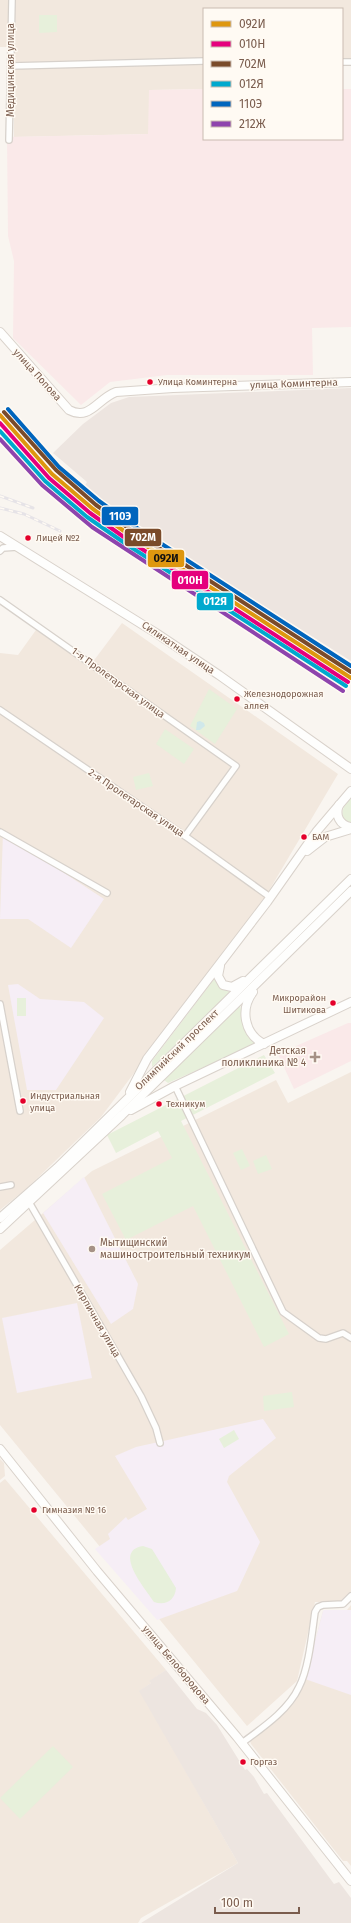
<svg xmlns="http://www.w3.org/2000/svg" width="351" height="1923" font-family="'Fira Sans',sans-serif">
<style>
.residential{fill:#f2e8de}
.industrial{fill:#ede5e0}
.education{fill:#f6eef6}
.medical{fill:#fae9e9}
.green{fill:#e7f0db}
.water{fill:#d0e8ea}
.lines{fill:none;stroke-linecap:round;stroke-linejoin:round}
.street-casing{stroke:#d7d1cb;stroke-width:8}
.secondary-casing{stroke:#d9d2cb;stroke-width:10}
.street{stroke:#fefefd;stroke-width:5.5}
.secondary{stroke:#fefefd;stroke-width:8}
.rail-casing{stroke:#e6e3e7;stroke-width:3}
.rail{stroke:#fffaf3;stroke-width:1.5;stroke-dasharray:4.5;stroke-linecap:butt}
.rail-1-casing{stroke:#fffaf3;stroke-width:7}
.rail-2-casing{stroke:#fffaf3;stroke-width:7}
.rail-3-casing{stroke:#fffaf3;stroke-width:7}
.rail-4-casing{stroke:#fffaf3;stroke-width:7}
.rail-5-casing{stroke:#fffaf3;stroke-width:7}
.rail-6-casing{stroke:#fffaf3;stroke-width:7}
.rail-1{stroke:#de970f;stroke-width:4}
.rail-2{stroke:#e5007d;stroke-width:4}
.rail-3{stroke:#7a4b2a;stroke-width:4}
.rail-4{stroke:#00a9ce;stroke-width:4}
.rail-5{stroke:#0065bd;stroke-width:4}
.rail-6{stroke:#8e44ad;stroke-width:4}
.bus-dot{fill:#e4002b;stroke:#fffaf3;stroke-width:1.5}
.poi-dot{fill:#a69286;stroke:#fffaf3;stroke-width:1.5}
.labels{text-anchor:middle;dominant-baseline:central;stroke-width:3;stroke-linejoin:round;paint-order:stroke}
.bus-label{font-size:9px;fill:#7a5c4d;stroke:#fffaf3;text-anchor:start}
.street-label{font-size:10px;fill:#7a5c4d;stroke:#fffaf3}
.poi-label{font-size:10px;fill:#7a5c4d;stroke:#fffaf3;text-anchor:end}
.line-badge{stroke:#fffaf3;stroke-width:1.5}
.badge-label{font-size:11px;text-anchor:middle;font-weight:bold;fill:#fff}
.pale-badge-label{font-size:11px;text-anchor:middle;font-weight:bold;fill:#111}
</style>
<rect width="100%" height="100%" fill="#f9f5f0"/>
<g class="residential">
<path d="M0,0H351V65H342V9H204V89L150,90L149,134L14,137V47H0Z"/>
<path d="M122,623L338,774L261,904L101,1117L26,1189L0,1210V653L18,655L36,630L89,667Z"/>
<path d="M351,1072V1591L344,1602H315L297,1681L247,1726L0,1425V1250L92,1171L276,1080L288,1103Z"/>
<path d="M0,1459L4,1463L5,1476L0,1480Z"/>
<path d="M5,1479L166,1670L150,1681L151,1683L140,1691L238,1863L141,1918L138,1923H0V1483Z"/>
<path d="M351,1605V1866L347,1861H343L251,1744L250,1741L294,1703L305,1679L323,1611L347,1610Z"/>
</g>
<g class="industrial">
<path d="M351,388V661L91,497L82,490L87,482L53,453L83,424L111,403L129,397Z"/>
<path d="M166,1670L197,1709L206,1713L217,1725L245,1770L247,1769L254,1777L264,1794L267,1793L334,1884L339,1882L351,1898V1923H141L238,1863L139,1691L151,1683L149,1681Z"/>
</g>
<g class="education">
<path d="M3,833L104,899L71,948L28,919H0Z"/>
<path d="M18,984L40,999L84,1002L104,1018L56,1090H27L8,985Z"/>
<path d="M84,1177L138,1284L133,1309L111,1324L43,1213Z"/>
<path d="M77,1303L92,1378L17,1393L2,1318Z"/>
<path d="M263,1419L276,1438L229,1476L227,1482L260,1542L239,1587L237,1591L157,1620L95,1549L110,1539L108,1534L126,1517L128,1520L147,1509L115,1456L136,1447Z"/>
<path d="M324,1610H351V1695L305,1679L323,1611Z"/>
</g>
<g class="medical">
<path d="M204,89V139H342V89H351V327L312,328L313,375H167L110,382L81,405L13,338L14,261L8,236L7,137L148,134L149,90Z"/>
<path d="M348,1023H351V1061L294,1089L278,1054Z"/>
</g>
<g class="green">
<path d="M39,15H57V32L39,33Z"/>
<path d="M209,689L237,709L215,744L190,726Z"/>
<path d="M165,729L194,749L184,764L156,744Z"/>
<path d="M149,773L153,786L136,790L133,777Z"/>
<path d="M351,796V823C336,818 344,804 351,796Z"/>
<path d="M215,978C218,988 223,990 232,992L152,1067V1061Z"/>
<rect x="17" y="998" width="9" height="18"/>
<path d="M240,1005L245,1028L258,1043L168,1083L164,1080Z"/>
<path d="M264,1055L275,1073L181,1121L289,1334L264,1347L193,1206L126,1240L102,1194L172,1158L158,1131L116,1153L107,1135Z"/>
<path d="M242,1149L250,1166L241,1170L233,1153Z"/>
<path d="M266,1155L272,1169L258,1174L253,1161Z"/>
<path d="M292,1392L294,1407L264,1411L263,1396Z"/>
<path d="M234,1430L239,1439L224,1448L219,1439Z"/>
<path d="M143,1546L152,1549L176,1588C175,1600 166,1606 154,1602C146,1589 112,1551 143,1546Z"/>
<path d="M53,1746L73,1767L20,1819L0,1798Z"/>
</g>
<path class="water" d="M200,721L204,723L205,726L200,730H196L197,722Z"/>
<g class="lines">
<defs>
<g id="street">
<path d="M342,62H351"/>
<path d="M11,66L204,61"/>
<path d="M9,140L12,0"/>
<path d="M0,551L3,548L17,547"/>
<path d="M0,600L236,766L185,836"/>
<path d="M0,710L185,836L270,897"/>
<path d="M0,832L107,893"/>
<path d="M0,1004L20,1111"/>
<path d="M175,1086L283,1312L319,1338L326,1339L343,1333L351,1338"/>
<path d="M0,1187L11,1185"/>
<path d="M29,1202L141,1396L156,1428L160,1443"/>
<path d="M242,1743C262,1728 288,1711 299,1687C309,1668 312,1633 315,1612L318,1607L323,1605L343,1604L351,1596"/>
</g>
<g id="secondary">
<path d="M0,332L69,410C90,421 97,399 116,392L173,388L351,382"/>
<path d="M0,536L156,633L219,675L351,769"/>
<path d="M339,805C335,815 339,825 351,827"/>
<path d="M307,851L325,837L351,829"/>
<path d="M220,966L218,976L223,985L232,987L243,981"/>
<path d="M253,992C240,1009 244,1034 264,1044"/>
<path d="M130,1092L147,1059L267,902L317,831L351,791"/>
<path d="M131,1110L175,1086L351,1002"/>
<path d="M0,1218L57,1168L351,879"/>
<path d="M0,1229L122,1115L351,891"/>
<path d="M0,1449L97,1571L237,1737L351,1881"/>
</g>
</defs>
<use href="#street" class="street-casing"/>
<use href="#secondary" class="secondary-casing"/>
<use href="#street" class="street"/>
<use href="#secondary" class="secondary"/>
<defs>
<g id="rail">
<path d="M0,496L33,508"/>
<path d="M0,508L24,514L60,531"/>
</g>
</defs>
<use href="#rail" class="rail-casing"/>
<use href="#rail" class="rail"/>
<defs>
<path id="rail-1" d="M0,415L52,474L93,509L131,536L351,678"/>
<path id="rail-2" d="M0,423L49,478L90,513L128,540L348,682"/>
<path id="rail-3" d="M4,412L56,470L96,505L134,532L351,672"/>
<path id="rail-4" d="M0,431L45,481L87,517L126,544L346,686"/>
<path id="rail-5" d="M8,409L59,467L99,501L137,528L351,666"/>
<path id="rail-6" d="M0,439L42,485L92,527L343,691"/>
</defs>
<use href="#rail-1" class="rail-1-casing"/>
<use href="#rail-2" class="rail-2-casing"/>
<use href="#rail-3" class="rail-3-casing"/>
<use href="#rail-4" class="rail-4-casing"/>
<use href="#rail-5" class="rail-5-casing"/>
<use href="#rail-6" class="rail-6-casing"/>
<use href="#rail-1" class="rail-1"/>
<use href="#rail-2" class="rail-2"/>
<use href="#rail-3" class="rail-3"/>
<use href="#rail-4" class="rail-4"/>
<use href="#rail-5" class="rail-5"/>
<use href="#rail-6" class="rail-6"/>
</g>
<g class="bus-dot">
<circle cx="150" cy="382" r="3.5"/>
<circle cx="28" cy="538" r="3.5"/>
<circle cx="237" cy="699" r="3.5"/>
<circle cx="304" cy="837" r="3.5"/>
<circle cx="333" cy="1003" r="3.5"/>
<circle cx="23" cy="1101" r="3.5"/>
<circle cx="159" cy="1104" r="3.5"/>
<circle cx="34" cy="1510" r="3.5"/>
<circle cx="243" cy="1762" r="3.5"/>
</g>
<g class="poi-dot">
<path d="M313 1051h4v4h4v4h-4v4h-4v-4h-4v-4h4z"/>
<circle cx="92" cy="1249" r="4"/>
</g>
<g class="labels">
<g class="bus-label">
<text x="158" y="382">Улица Коминтерна</text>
<text x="36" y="538">Лицей №2</text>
<text x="244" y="694">Железнодорожная<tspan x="244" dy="12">аллея</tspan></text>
<text x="312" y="837">БАМ</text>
<text x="326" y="998" text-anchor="end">Микрорайон<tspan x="326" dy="12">Шитикова</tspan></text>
<text x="30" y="1096">Индустриальная<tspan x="30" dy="12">улица</tspan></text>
<text x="166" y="1104">Техникум</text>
<text x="42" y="1510">Гимназия № 16</text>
<text x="250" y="1762">Горгаз</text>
</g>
<g class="street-label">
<text transform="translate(11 70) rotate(-90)">Медицинская улица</text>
<text transform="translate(37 375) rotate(48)">улица Попова</text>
<text transform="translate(294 384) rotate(-2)">улица Коминтерна</text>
<text transform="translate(178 648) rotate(34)">Силикатная улица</text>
<text transform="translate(118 683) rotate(36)">1-я Пролетарская улица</text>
<text transform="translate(136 803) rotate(34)">2-я Пролетарская улица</text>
<text transform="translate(177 1050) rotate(-44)">Олимпийский проспект</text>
<text transform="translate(97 1321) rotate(60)">Кирпичная улица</text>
<text transform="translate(176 1665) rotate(50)">улица Белобородова</text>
</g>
<g class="poi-label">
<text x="306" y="1051">Детская<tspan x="306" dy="12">поликлиника № 4</tspan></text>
<text x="100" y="1243" text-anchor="start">Мытищинский<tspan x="100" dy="12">машиностроительный техникум</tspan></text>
</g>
</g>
<g class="line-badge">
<rect x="101" y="506" width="38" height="20" rx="4" fill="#0065bd"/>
<rect x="124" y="528" width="38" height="19" rx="4" fill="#7a4b2a"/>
<rect x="147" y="549" width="38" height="19" rx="4" fill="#de970f"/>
<rect x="171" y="570" width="38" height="20" rx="4" fill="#e5007d"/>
<rect x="196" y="592" width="38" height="19" rx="4" fill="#00a9ce"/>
</g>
<g class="badge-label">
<text x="120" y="520">110Э</text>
<text x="143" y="541">702М</text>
<text x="190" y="584">010Н</text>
<text x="215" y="605">012Я</text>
</g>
<g class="pale-badge-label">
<text x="166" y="562">092И</text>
</g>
<rect x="203" y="8" width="140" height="132" fill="#fffaf3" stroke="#cabbb1"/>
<rect x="211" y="21" width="20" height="6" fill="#de970f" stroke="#cabbb1"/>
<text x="239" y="28" font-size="12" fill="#7a5c4d">092И</text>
<rect x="211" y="41" width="20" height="6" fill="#e5007d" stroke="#cabbb1"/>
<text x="239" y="48" font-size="12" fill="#7a5c4d">010Н</text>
<rect x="211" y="61" width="20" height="6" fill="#7a4b2a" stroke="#cabbb1"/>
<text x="239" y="68" font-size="12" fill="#7a5c4d">702М</text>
<rect x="211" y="81" width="20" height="6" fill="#00a9ce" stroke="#cabbb1"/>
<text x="239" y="88" font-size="12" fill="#7a5c4d">012Я</text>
<rect x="211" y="101" width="20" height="6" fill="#0065bd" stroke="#cabbb1"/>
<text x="239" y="108" font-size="12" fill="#7a5c4d">110Э</text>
<rect x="211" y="121" width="20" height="6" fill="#8e44ad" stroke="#cabbb1"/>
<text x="239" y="128" font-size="12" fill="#7a5c4d">212Ж</text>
<path d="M215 1907v6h84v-6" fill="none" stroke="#7a5c4d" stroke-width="2"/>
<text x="221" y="1907" font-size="12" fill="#7a5c4d" stroke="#fffaf3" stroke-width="3" paint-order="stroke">100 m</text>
</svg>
